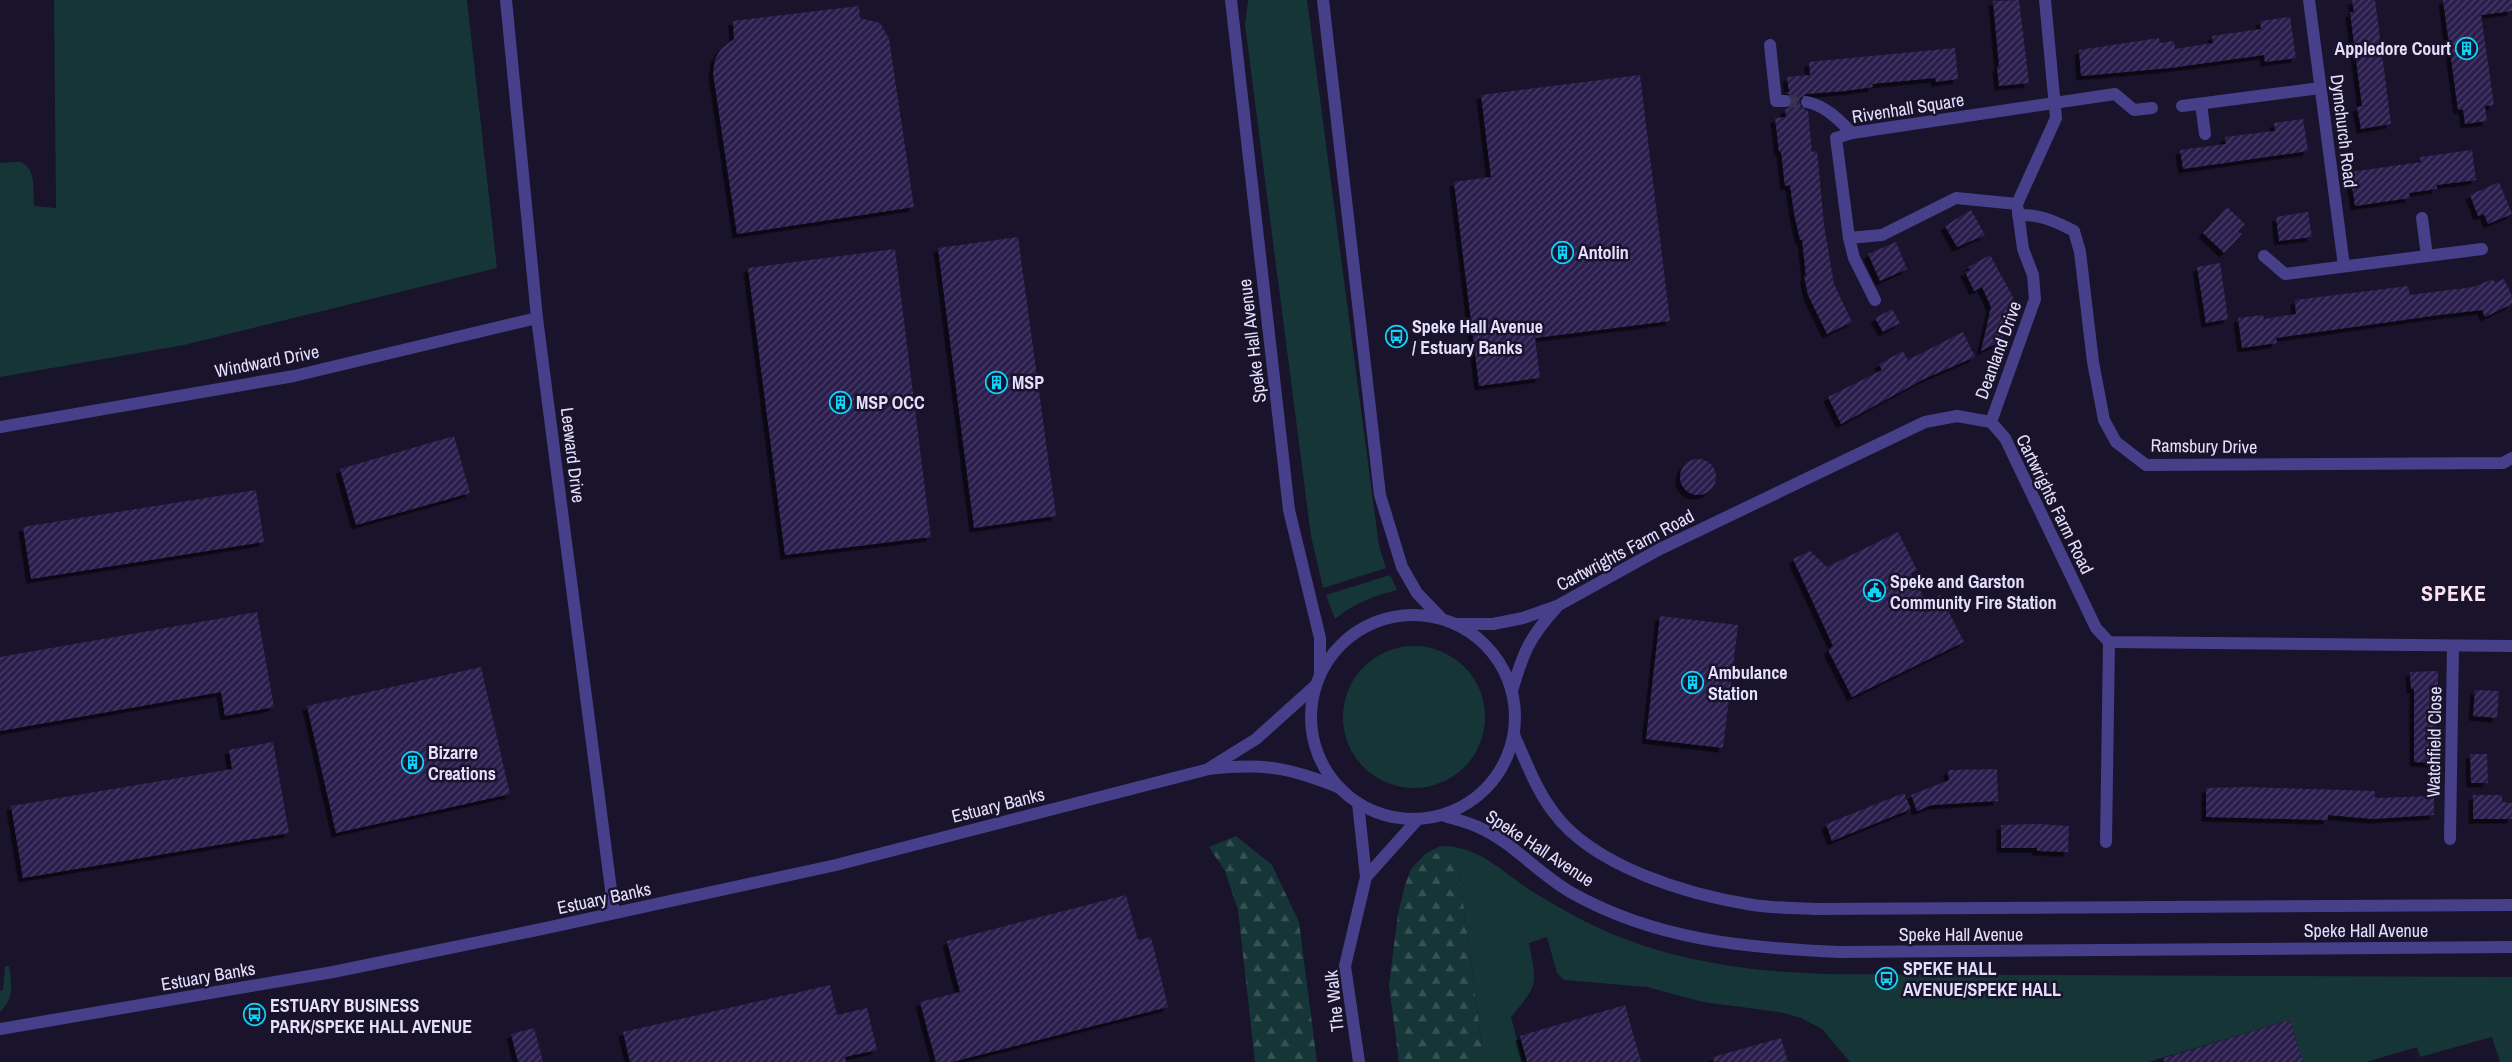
<svg xmlns="http://www.w3.org/2000/svg" width="2512" height="1062" font-family="'Archivo Narrow',sans-serif">
<style>
.grass{fill:#163536}
.forest{fill:url(#forest-firs)}
.building{fill:url(#building-hatch);filter:url(#shadow)}
.lines{fill:none;stroke-linecap:round;stroke-linejoin:round}
.minor-tunnel{stroke:#38324c;stroke-width:12;stroke-dasharray:12 6;stroke-linecap:butt}
.minor{stroke:#473f8a;stroke-width:12}
.tertiary{stroke:#473f8a;stroke-width:12}
.labels{text-anchor:middle;dominant-baseline:central;stroke-width:5;stroke-linejoin:round;paint-order:stroke}
.poi-label{font-size:18px;font-weight:bold;fill:#e5dffe;stroke:#19132c;text-anchor:start}
.street-label{font-size:18px;fill:#e5dffe;stroke:#19132c}
.district-label{font-size:22px;font-weight:bold;letter-spacing:1px;fill:#fee1f2;stroke:#19132c}
</style>
<defs>
<pattern id="forest-firs" width="22" height="20" patternUnits="userSpaceOnUse" patternTransform="scale(1.25)"><rect width="22" height="20" fill="#163536"/><path d="M5 1l3.5 6h-7zM16 11l3.5 6h-7z" fill="#385254"/></pattern>
<pattern id="building-hatch" width="6" height="6" patternUnits="userSpaceOnUse" patternTransform="scale(1.25)"><rect width="6" height="6" fill="#2b1f4d"/><path d="M-1 1l2-2M0 6l6-6M5 7l2-2" fill="none" stroke="#4a3f68"/></pattern>
<filter id="shadow"><feDropShadow dx="-4.5" dy="4.5" stdDeviation="0" flood-color="#0009"/></filter>
</defs>
<rect width="100%" height="100%" fill="#19132c"/>
<g class="grass">
<path d="M54,0H467L497,268L184,345L0,377V163C6,163 15,161 20,162C37,167 33,193 34,206L56,208Z"/>
<path d="M1248,0H1307L1379,546L1386,568L1323,588L1311,536L1245,25Z"/>
<path d="M1390,575L1397,590C1374,596 1354,603 1335,619L1326,595Z"/>
<circle cx="1414" cy="717" r="71"/>
<path d="M1440,846C1479,845 1502,872 1533,892C1558,907 1584,922 1610,933C1679,962 1749,971 1823,974L2512,977V1062H2500L2492,1037L2420,1057L2417,1047L2366,1062H2303L2290,1020L2148,1062H1850L1822,1029L1801,1018L1779,1012L1703,1002L1647,987L1564,980L1557,973L1547,937L1529,943C1537,986 1539,983 1511,1017L1523,1062H1484L1457,855L1425,854Z"/>
<path d="M5,966H9C12,984 14,999 0,1012V991L3,990Z"/>
</g>
<g class="forest">
<path d="M1236,836L1272,865L1299,922L1317,1062H1255L1238,910L1225,871L1209,847Z"/>
<path d="M1446,853L1457,855L1484,1062H1399L1389,985L1398,914L1405,885L1411,869L1425,854Z"/>
</g>
<g class="building">
<path d="M2019,0L2029,83L1999,86L1997,67L1999,66L1993,1Z"/>
<path d="M2352,0H2375L2391,124L2361,129L2357,107L2362,106L2350,12H2354Z"/>
<path d="M2443,0H2512V11L2481,15L2494,105L2485,106L2487,121L2465,124L2463,109L2458,110Z"/>
<path d="M859,6L860,18L880,23L889,39L914,207L737,234L713,73L715,59L721,49L734,39L733,21Z"/>
<path d="M2290,17L2296,58L2265,62L2264,55L2170,68L2081,76L2079,50L2159,38L2160,43L2174,41L2175,49L2213,43L2212,36L2261,29L2260,21Z"/>
<path d="M1955,48L1958,79L1936,82L1935,78L1872,84L1873,87L1845,91L1806,94L1799,99L1801,107L1808,111L1812,152L1817,151L1824,225L1834,284L1852,322L1827,334L1808,295L1804,276H1806L1802,239L1800,240L1794,213L1790,185L1785,186L1781,151L1779,152L1775,118L1786,117L1785,109L1789,108L1793,101L1789,94L1784,93L1789,92L1787,77L1810,75L1809,62Z"/>
<path d="M1640,75L1670,321L1535,338L1540,378L1479,386L1454,182L1491,177L1481,95Z"/>
<path d="M2303,119L2308,151L2183,169L2180,150L2226,144L2225,137L2275,131L2274,123Z"/>
<path d="M2472,150L2476,180L2437,185V189L2409,193L2410,198L2355,206L2350,172L2421,162L2420,157Z"/>
<path d="M2499,182L2512,214L2488,224L2484,214L2478,216L2470,195Z"/>
<path d="M2227,207L2245,224L2238,231L2242,234L2224,253L2203,233Z"/>
<path d="M1971,210L1985,235L1957,247L1945,226Z"/>
<path d="M2308,212L2312,237L2279,241L2276,217Z"/>
<path d="M1018,237L1056,516L974,528L938,248Z"/>
<path d="M1896,242L1907,269L1880,281L1868,254Z"/>
<path d="M895,249L931,537L785,555L748,268Z"/>
<path d="M1990,255L2013,297L2002,341L1981,351L1991,307L1982,287L1974,291L1965,272L1970,270L1968,267Z"/>
<path d="M2220,263L2228,319L2206,323L2197,267Z"/>
<path d="M2493,279L2495,283L2504,279L2512,296V304L2485,317L2482,310L2439,315L2276,338L2277,343L2242,348L2238,318L2263,315L2264,319L2296,314L2295,300L2408,286L2410,295L2473,287Z"/>
<path d="M1892,309L1900,323L1883,332L1875,318Z"/>
<path d="M1963,332L1975,357L1924,379L1841,424L1828,397L1882,370L1879,364L1903,351L1908,360Z"/>
<path d="M454,436L470,493L356,525L340,469Z"/>
<circle cx="1698" cy="477" r="18"/>
<path d="M256,490L264,542L31,579L23,527Z"/>
<path d="M1898,532L1917,570L1911,573L1926,602L1940,595L1964,642L1852,697L1828,650L1833,646L1793,559L1810,551L1827,567Z"/>
<path d="M257,612L274,707L225,716L221,692L0,731V657Z"/>
<path d="M1660,616L1738,625L1723,748L1646,739Z"/>
<path d="M481,667L510,794L336,833L307,706Z"/>
<path d="M2438,671L2436,763L2414,762V689H2411L2410,672Z"/>
<path d="M2475,690L2499,691L2497,718L2473,716Z"/>
<path d="M273,742L289,833L23,878L11,806L232,769L229,750Z"/>
<path d="M2470,754H2487L2488,783H2471Z"/>
<path d="M1997,769L1998,801L1932,805L1917,811L1911,795L1949,780L1948,770Z"/>
<path d="M2246,787L2375,791V798L2434,796V815L2373,819L2328,815V820L2206,817V788Z"/>
<path d="M1904,793L1911,809L1832,841L1826,824Z"/>
<path d="M2473,795H2502V802L2512,803V819H2473Z"/>
<path d="M2038,824L2069,826L2068,852L2037,851V848H2001V825Z"/>
<path d="M1126,895L1138,940L1151,937L1168,1007L952,1062H936L920,1002L960,992L947,941Z"/>
<path d="M830,985L837,1015L867,1008L877,1050L845,1057L846,1062H630L623,1032Z"/>
<path d="M1625,1005L1641,1062H1527L1520,1036Z"/>
<path d="M2290,1020L2303,1062H2164V1058Z"/>
<path d="M534,1028L543,1062H518L511,1034Z"/>
<path d="M1781,1038L1788,1062H1714L1713,1057Z"/>
</g>
<g class="lines">
<path class="minor-tunnel" d="M1785,101L1807,102"/>
<g class="minor">
<path d="M506,0L537,318L614,913"/>
<path d="M2309,0L2344,266"/>
<path d="M1770,45L1776,101H1785"/>
<path d="M1807,102C1826,106 1839,120 1852,133"/>
<path d="M2201,104L2205,134"/>
<path d="M2182,106L2320,88"/>
<path d="M2017,204L1956,198L1882,235L1849,238L1836,138L1852,133L2115,94L2134,110L2152,108"/>
<path d="M2018,215C2039,214 2055,221 2074,231L2080,252L2093,362L2104,420L2116,442L2146,465L2503,463L2512,458"/>
<path d="M2422,218L2427,256"/>
<path d="M1849,238L1854,258L1875,300"/>
<path d="M2264,256L2285,274L2482,249"/>
<path d="M1991,422L2035,299L2033,275L2023,249L2017,204L2056,118L2045,0"/>
<path d="M0,427L294,376L537,318"/>
<path d="M1456,624H1493L1523,618L1557,606L1660,549L1925,422L1957,416L1991,422L2005,438L2096,628L2109,642L2512,646"/>
<path d="M1512,691C1523,653 1529,638 1556,608"/>
<path d="M1211,767L1256,739L1315,686"/>
<path d="M1358,803L1366,877L1345,966L1359,1062"/>
<path d="M2450,839L2453,646"/>
<path d="M2106,842L2109,642"/>
<path d="M1366,877L1418,819"/>
<path d="M0,1029L333,972L537,930L836,865L1209,769C1263,763 1289,767 1340,788"/>
</g>
<g class="tertiary">
<path d="M1231,0L1289,510L1320,638V675"/>
<path d="M1323,0L1380,495L1402,567L1417,593L1441,618"/>
<circle cx="1413" cy="717" r="102"/>
<path d="M1514,735C1526,761 1536,790 1554,813C1594,867 1689,895 1753,905C1773,908 1794,908 1814,909L2512,905"/>
<path d="M1442,815C1454,819 1467,822 1478,827C1513,842 1538,874 1572,893C1656,940 1745,948 1840,952L2512,947"/>
</g>
</g>
<defs>
<symbol id="building-ring" viewBox="-11 -11 22 22"><circle r="9.5" fill="#19132c" stroke="#11d2f8" stroke-width="1.5"/><path d="M-4-6H4V6H1V3H-1V6H-4ZM-2.5-4.3h1.7v1.8h-1.7ZM.8-4.3h1.7v1.8H.8ZM-2.5-1h1.7V.8h-1.7ZM.8-1h1.7V.8H.8Z" fill="#11d2f8"/></symbol>
<symbol id="bus-ring" viewBox="-11 -11 22 22"><circle r="9.5" fill="#19132c" stroke="#11d2f8" stroke-width="1.5"/><path d="M-5-6H5V4H4V6H2V4H-2V6H-4V4H-5ZM-3.5-4V0h7V-4ZM-3.5 1.2v1.5H-2V1.2ZM2 1.2v1.5H3.5V1.2Z" fill="#11d2f8"/></symbol>
<symbol id="civic-ring" viewBox="-11 -11 22 22"><circle r="9.5" fill="#19132c" stroke="#11d2f8" stroke-width="1.5"/><path d="M-.6-6.5H3V-4.5H.6V-3L4-1V1h2V6H-6V1h2V-1L-.6-3ZM-1.2 2.5V6h2.4V2.5Z" fill="#11d2f8"/></symbol>
</defs>
<g fill-rule="evenodd">
<use href="#building-ring" x="2454" y="36" width="25" height="25"/>
<use href="#building-ring" x="1550" y="240" width="25" height="25"/>
<use href="#bus-ring" x="1384" y="324" width="25" height="25"/>
<use href="#building-ring" x="984" y="370" width="25" height="25"/>
<use href="#building-ring" x="828" y="390" width="25" height="25"/>
<use href="#civic-ring" x="1862" y="578" width="25" height="25"/>
<use href="#building-ring" x="1680" y="670" width="25" height="25"/>
<use href="#building-ring" x="400" y="750" width="25" height="25"/>
<use href="#bus-ring" x="1874" y="966" width="25" height="25"/>
<use href="#bus-ring" x="242" y="1002" width="25" height="25"/>
</g>
<g class="labels">
<g class="poi-label">
<text x="2451" y="48" text-anchor="end">Appledore Court</text>
<text x="1578" y="252">Antolin</text>
<text x="1412" y="326">Speke Hall Avenue<tspan x="1412" dy="21">/ Estuary Banks</tspan></text>
<text x="1012" y="382">MSP</text>
<text x="856" y="402">MSP OCC</text>
<text x="1890" y="581">Speke and Garston<tspan x="1890" dy="21">Community Fire Station</tspan></text>
<text x="1708" y="672">Ambulance<tspan x="1708" dy="21">Station</tspan></text>
<text x="428" y="752">Bizarre<tspan x="428" dy="21">Creations</tspan></text>
<text x="1903" y="968">SPEKE HALL<tspan x="1903" dy="21">AVENUE/SPEKE HALL</tspan></text>
<text x="270" y="1005">ESTUARY BUSINESS<tspan x="270" dy="21">PARK/SPEKE HALL AVENUE</tspan></text>
</g>
<g class="street-label">
<text transform="translate(1908 108) rotate(-9)">Rivenhall Square</text>
<text transform="translate(2344 131) rotate(83)">Dymchurch Road</text>
<text transform="translate(1252 341) rotate(-97)">Speke Hall Avenue</text>
<text transform="translate(1998 350) rotate(-70)">Deanland Drive</text>
<text transform="translate(267 361) rotate(-11)">Windward Drive</text>
<text transform="translate(2204 446) rotate(1)">Ramsbury Drive</text>
<text transform="translate(573 455) rotate(83)">Leeward Drive</text>
<text transform="translate(2055 504) rotate(64)">Cartwrights Farm Road</text>
<text transform="translate(1625 550) rotate(-28)">Cartwrights Farm Road</text>
<text transform="translate(2434 742) rotate(-89)">Watchfield Close</text>
<text transform="translate(998 805) rotate(-14)">Estuary Banks</text>
<text transform="translate(1540 848) rotate(33)">Speke Hall Avenue</text>
<text transform="translate(604 898) rotate(-12)">Estuary Banks</text>
<text x="2366" y="930">Speke Hall Avenue</text>
<text x="1961" y="934">Speke Hall Avenue</text>
<text transform="translate(208 976) rotate(-10)">Estuary Banks</text>
<text transform="translate(1334 1001) rotate(-96)">The Walk</text>
</g>
<g class="district-label">
<text x="2454" y="593">SPEKE</text>
</g>
</g>
</svg>
